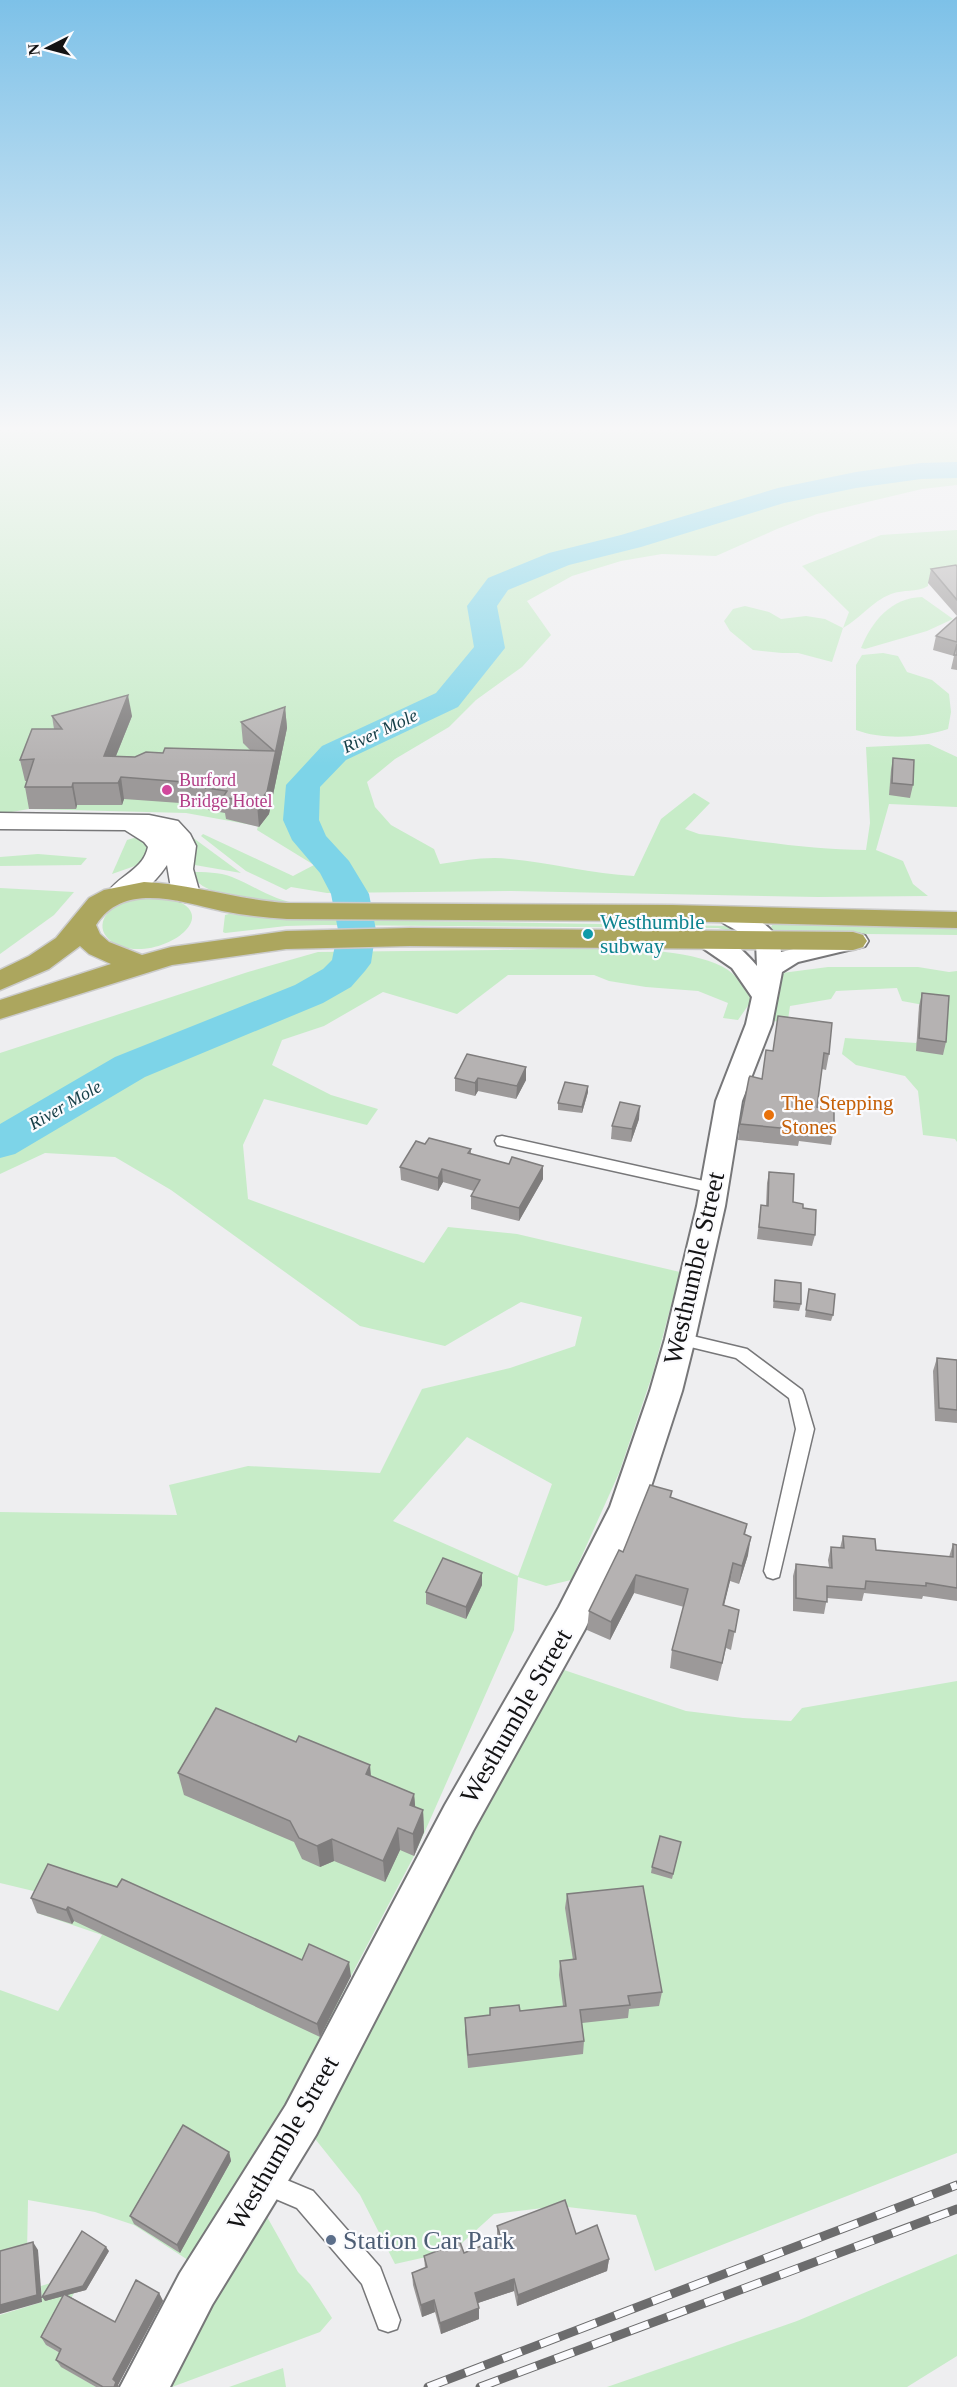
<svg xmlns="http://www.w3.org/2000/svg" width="957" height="2387" font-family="Georgia,serif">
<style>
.green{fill:#c7ecc8;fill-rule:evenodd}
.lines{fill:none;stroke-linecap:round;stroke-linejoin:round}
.river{fill:#7dd4e8;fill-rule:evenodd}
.service-casing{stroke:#777779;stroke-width:3}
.minor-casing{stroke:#777779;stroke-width:4}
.secondary-casing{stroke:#777779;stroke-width:3}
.trunk-casing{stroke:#cbcbcb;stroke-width:3}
.service{fill:#fff;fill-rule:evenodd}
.minor{fill:#fff;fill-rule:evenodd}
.secondary{fill:#fff;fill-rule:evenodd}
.trunk{fill:#aca65e;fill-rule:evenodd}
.rail-casing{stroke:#6c6c6d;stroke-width:9}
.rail{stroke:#fbfbfe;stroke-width:7;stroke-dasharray:20;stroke-linecap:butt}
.wall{fill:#9c9999}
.shaded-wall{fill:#7f7d7d}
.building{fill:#b5b2b2;stroke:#7f7d7d;stroke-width:1.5}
.hotel-dot{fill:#d1479c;stroke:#fbfbfe;stroke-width:2}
.culture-dot{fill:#0f9aa8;stroke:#fbfbfe;stroke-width:2}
.food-dot{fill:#e8710a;stroke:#fbfbfe;stroke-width:2}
.service-dot{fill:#5c6f8a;stroke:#fbfbfe;stroke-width:2}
.labels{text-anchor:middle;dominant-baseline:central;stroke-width:4.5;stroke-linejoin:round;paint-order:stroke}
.far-water-label{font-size:18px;font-style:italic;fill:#174049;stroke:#fbfbfe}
.far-hotel-label{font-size:18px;fill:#b23c85;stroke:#fbfbfe;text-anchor:start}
.culture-label{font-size:21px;fill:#0d838f;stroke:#fbfbfe;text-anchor:start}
.food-label{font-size:21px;fill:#c56008;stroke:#fbfbfe;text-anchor:start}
.near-street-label{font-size:26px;fill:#131314;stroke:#fbfbfe}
.near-service-label{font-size:26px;fill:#4e5e75;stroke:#fbfbfe;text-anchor:start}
</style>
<rect width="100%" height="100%" fill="#eeeef0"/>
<g class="green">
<path d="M0,432H957V485L922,489L817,514L777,529L716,556L662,554L621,561L572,576L527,601L551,635L522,667L476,700L449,727L395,759L367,782L375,807L391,825L434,849L440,864C463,861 486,856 510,859C552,863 592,874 634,876L661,819L694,793L710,803L685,829L699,834C754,840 811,850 866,850L870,823L866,747L929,744L957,757V807L889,804L876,850L903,861L913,884L928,896L818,897L511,891L327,893L291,887L286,890L246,871L201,836L203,834L293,876L314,865L257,830L258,826L186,813L29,809L0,814Z"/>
<path d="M957,530V582L953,579L928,583V586C916,593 904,589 891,594C871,602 861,618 843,628L832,662L798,653H782L753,650L730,631L724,621L733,609L745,606L769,612L781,619L806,616L825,619L843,628L849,612L802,566L881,535Z"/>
<path d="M922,597L953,619L927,631L865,649L861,648C872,621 891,598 922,597Z"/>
<path d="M883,653L898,656L907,672L932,680L949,694L951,712L948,729C921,738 882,740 856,730V665L862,655Z"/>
<path d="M137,837L145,842L152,851L149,861L112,874L127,840Z"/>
<path d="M192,837L241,873L189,864Z"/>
<path d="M38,854L87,858L81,865L0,866V857Z"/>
<path d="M191,872C205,872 219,872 232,877C257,887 275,902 302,904C277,905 199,900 191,872Z"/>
<path d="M0,888L74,892L54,915L0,954Z"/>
<path d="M148,896C156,897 167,897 175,900C223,918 159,961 120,946C95,936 98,914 121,903C129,899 138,898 148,896Z"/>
<path d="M229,914L286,919L731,926L748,930L733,932L718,928L323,925L286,926L225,933L223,932L225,915Z"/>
<path d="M773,924L957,927V935L776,933L771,927Z"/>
<path d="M497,950C550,950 694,939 733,974C740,981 746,992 752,1000L738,1020L723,1018L728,1003L698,991L646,987L609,981L594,975H508L457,1014L383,992L324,1026L282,1040L272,1065L331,1095L378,1109L367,1125L264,1099L243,1145L248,1199L424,1263L448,1227L517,1234L680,1272L653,1373L619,1473L571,1580L546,1586L518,1577L514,1630L414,1856L351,1976L294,2094L191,2262L134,2225L95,2212L28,2200L27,2253L0,2261V1990L58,2011L102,1935L37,1913L46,1894L0,1883V1512L177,1515L169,1485L248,1466L380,1473L422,1389L510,1368L575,1346L582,1317L521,1302L445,1346L360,1326L171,1190L115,1157L45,1153L0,1174V1053L248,972L318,952ZM467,1437L552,1484L518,1576L393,1521Z"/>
<path d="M828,967H918L949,972L957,971V1142L955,1139L923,1135L918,1091L905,1076L856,1065L842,1054L845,1038L916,1043L945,1009L902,1001L897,988L836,991L831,999L790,1006L788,1020L769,1022L782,973Z"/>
<path d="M564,1670L686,1711L743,1718L791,1721L802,1708L957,1681V2153L655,2271L636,2215L559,2206L494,2214L453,2251L395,2264L360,2195L308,2130L414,1924Z"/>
<path d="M266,2215L298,2272L310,2284L332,2318L320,2332L172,2387H165Z"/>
<path d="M957,2254V2356L907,2387H607L797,2321Z"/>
<path d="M57,2281L74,2293L46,2345L67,2357L62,2367L96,2387H0V2315L42,2302L41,2286Z"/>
<path d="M283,2368L286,2387H229Z"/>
</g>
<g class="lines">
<path class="river" d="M957,462V478L921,479L856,488L784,503L641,547L569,565L508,590L497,606L505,648L458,707L346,760L320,787L319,820L326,836L349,861L369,894L376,930L371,963L365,971L351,987L323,1003L145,1077L15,1154L0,1158V1124L115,1057L295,985L323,969L332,960L338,930L331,894L320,873L292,840L283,820L286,785L322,746L436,693L474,647L467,606L488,578L549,553L621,535L778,488L856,472L921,463Z"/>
<defs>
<g id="service">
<path d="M502,1136L713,1183L720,1188L713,1193L497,1145L495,1141L497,1137Z"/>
<path d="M680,1333L747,1349L802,1390L804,1395L814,1429L779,1577L773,1579L767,1577L764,1571L796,1429L789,1398L736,1358L674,1343L672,1339L674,1335Z"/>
<path d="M265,2171L313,2191L380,2267L400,2320L397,2329L388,2332L379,2329L362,2284L297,2208L257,2191L253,2183L257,2175Z"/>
</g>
<path id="minor" d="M726,908C749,913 779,926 781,952L856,934L865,936L868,941L865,946L798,962L782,972L772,1024L742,1101L725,1206L695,1339L682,1391L644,1508L585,1629L473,1831L316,2135L212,2305L170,2387H120L180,2273L286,2105L445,1805L559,1607L610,1507L650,1391L665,1339L697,1206L716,1101L746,1024L752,997L732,968L697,944L694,939L697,934C720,928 744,950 757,966L756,942C745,933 720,924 714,915L718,910Z"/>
<path id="secondary" d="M0,813L149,815L178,821L190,834L196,846L193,869L200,894L196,900L186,902L176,900L172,894L167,865C155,883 135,903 112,898L108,892C121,874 143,870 148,847L144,842L125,830L0,829Z"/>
<path id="trunk" d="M144,882C192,884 239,900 287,903L672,905L957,912V928L672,921L287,919C265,918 243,915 222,911C181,902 124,881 96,925L100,934L109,942L142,955L171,947L286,931L410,928L853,932L863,935L867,941L863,947L853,950L410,946L286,949L172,965L0,1019V1000L111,964L89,954L80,946L49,969L0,990V970L29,956L56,938L89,898L104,890Z"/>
</defs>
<use href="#service" class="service-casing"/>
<use href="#minor" class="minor-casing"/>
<use href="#secondary" class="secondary-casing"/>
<use href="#trunk" class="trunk-casing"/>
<use href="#service" class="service"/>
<use href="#minor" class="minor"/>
<use href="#secondary" class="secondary"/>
<use href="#trunk" class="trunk"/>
<defs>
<g id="rail">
<path d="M428,2387L957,2185"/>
<path d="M480,2387L957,2209"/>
</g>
</defs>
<use href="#rail" class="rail-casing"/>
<use href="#rail" class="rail"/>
</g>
<g class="wall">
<path d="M957,567V616L928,583L931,569Z"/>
<path d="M957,617V670L951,669L954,656L933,650L936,636Z"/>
<path d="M285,707L287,728L269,814L259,827L226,819L225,813L208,810V805L124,799L122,805H77L76,809H29L25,787L27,781H25L20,760L54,729L52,716H132L116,756L135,757L163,753L251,751L243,743L241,722Z"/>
<path d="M893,758L913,785L910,798L889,795L891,770Z"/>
<path d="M922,993L946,1042L943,1055L916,1051L919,1006Z"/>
<path d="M778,1016L829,1054L826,1070L822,1069L817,1107L834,1129L831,1145L799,1141L798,1146L738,1140L740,1124L762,1079L773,1051Z"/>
<path d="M467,1054L526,1080L516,1099L478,1091L475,1096L455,1091V1078Z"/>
<path d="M588,1086V1092L582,1113L558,1110V1103Z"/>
<path d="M639,1119L631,1142L611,1139L612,1126Z"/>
<path d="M425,1144L471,1149V1154L509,1164L543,1166V1179L519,1221L471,1209V1196L474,1191L443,1182L438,1191L401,1180L400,1167Z"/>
<path d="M769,1172L793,1202L803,1208L815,1235L812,1246L757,1239L761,1205L766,1206L767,1183Z"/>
<path d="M775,1280L801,1304L799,1311L773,1308Z"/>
<path d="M809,1289L833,1315L831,1321L805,1317Z"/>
<path d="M937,1358L957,1360V1423L935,1421L933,1371Z"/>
<path d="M672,1491L671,1498L747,1524L745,1535L748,1555L739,1584L730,1581L724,1606L739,1610L731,1650L726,1648L718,1681L670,1668L672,1650L684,1607L634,1593L610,1640L587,1630L589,1611L623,1552Z"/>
<path d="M843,1536L876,1550L949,1557L953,1544L957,1545V1601L923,1596L922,1599L864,1593L862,1601L827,1598L824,1614L793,1611V1576L796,1564L829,1567L828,1560L831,1547L840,1548Z"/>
<path d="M482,1573V1585L466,1619L426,1604V1592Z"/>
<path d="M178,1773L371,1776L414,1794L415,1807L423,1810L424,1832L414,1856L400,1850L385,1882L334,1861L320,1867L302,1859L294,1842L184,1795Z"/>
<path d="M681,1842L672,1879L651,1873L652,1867Z"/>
<path d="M567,1894L662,1992L659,2006L629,2009L628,2018L582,2023L584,2041L583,2054L468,2068L465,2031V2018L490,2015V2008L520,2011L563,2006L559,1975L560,1961L573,1960L565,1908Z"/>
<path d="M31,1898L302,1960L351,1976L320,2037L74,1921L72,1924L37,1913Z"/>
<path d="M229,2152L231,2161L180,2253L134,2224L130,2216Z"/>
<path d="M497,2226L576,2234L609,2259L607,2271L517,2306L514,2291L478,2303L479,2308V2319L441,2334L435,2312L422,2317L413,2285L412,2273L425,2268L424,2256L464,2253L497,2240Z"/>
<path d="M109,2251L86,2290L67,2295L115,2322L159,2293L163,2301L118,2385L119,2387H96L61,2367L56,2360L60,2353L46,2345L41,2337L63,2296L45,2301Z"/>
</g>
<g class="shaded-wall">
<path d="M128,695L132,716L107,778L104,756Z"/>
<path d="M285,707L287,728L269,814L259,827L257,804L267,792Z"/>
<path d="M121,777L124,799L122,805L118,783Z"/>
<path d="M73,783L77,805L76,809L72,787Z"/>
<path d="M526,1067V1080L516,1099L517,1086Z"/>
<path d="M478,1078V1091L475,1096V1083Z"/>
<path d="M588,1086V1092L582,1113V1107Z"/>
<path d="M640,1106L639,1119L631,1142L632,1129Z"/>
<path d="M543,1166V1179L519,1221V1208Z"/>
<path d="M442,1169L443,1182L438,1191V1178Z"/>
<path d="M751,1537L748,1555L739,1584L742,1566Z"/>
<path d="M733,1563L730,1581L719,1623L723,1605Z"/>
<path d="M482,1573V1585L466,1619V1607Z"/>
<path d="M636,1575L634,1593L610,1640L611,1622Z"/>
<path d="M370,1765L372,1787L366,1774Z"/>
<path d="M414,1794L416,1815L410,1805Z"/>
<path d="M423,1810L424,1832L414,1856L413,1834Z"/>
<path d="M398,1828L400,1850L385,1882L383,1861Z"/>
<path d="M332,1839L334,1861L320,1867L317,1846Z"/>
<path d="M68,1907L74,1921L72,1924L66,1910Z"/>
<path d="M349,1962L351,1976L320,2037L317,2024Z"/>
<path d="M229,2152L231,2161L180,2253L177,2245Z"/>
<path d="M33,2242L38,2250L42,2302L0,2314V2305Z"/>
<path d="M106,2247L109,2251L86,2290L45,2301L42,2297Z"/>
<path d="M609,2259L607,2271L517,2306L518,2295Z"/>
<path d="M514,2279V2291L475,2304V2293Z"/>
<path d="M159,2293L163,2301L118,2385L119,2387H114L113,2379Z"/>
<path d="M434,2300L435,2312L422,2317L421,2305Z"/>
<path d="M479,2308V2319L441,2334L440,2323Z"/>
</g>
<g class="building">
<path d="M956,565L957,567V600L931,569Z"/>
<path d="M957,617V642L936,636Z"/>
<path d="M957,644V655H954Z"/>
<path d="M128,695L104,756L135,757L146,752L163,753L165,748L274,751L241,722L285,707L267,792L257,804L223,797L227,791L206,788L209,784L121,777L118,783H73L72,787H25L34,759L20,760L32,729H62L52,716Z"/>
<path d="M893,758L914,760L913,785L892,783Z"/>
<path d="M922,993L949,996L946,1042L919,1038Z"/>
<path d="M778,1016L832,1023L829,1054L824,1053L817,1107L834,1109V1129L802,1125L801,1130L740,1124L749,1078L750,1076L762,1079L766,1050L773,1051Z"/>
<path d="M467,1054L526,1067L517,1086L478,1078L475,1083L455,1078Z"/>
<path d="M565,1082L588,1086L582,1107L558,1103Z"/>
<path d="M620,1102L640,1106L632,1129L612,1126Z"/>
<path d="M429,1138L471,1149L468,1153L509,1164L512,1157L543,1166L519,1208L471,1196L480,1180L442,1169L438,1178L400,1167L416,1141L425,1144Z"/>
<path d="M769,1172L794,1174L793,1202L803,1204V1208L816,1210L815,1235L759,1227L761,1205L768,1206Z"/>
<path d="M775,1280L801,1283V1304L774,1301Z"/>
<path d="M809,1289L835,1294L833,1315L806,1310Z"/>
<path d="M937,1358L957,1360V1410L939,1408Z"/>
<path d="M650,1485L672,1491L670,1497L747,1524L744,1534L751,1537L742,1566L733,1563L723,1605L739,1610L735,1632L729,1630L722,1663L672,1650L688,1589L636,1575L611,1622L589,1611L619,1550L623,1552Z"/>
<path d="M843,1536L875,1539L876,1550L953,1557V1544L957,1545V1588L926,1583V1586L866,1581L865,1589L827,1586V1602L796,1598V1564L832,1568L831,1547L844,1548Z"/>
<path d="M443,1558L482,1573L466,1607L426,1592Z"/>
<path d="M216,1708L296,1742L299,1736L370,1765L366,1774L414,1794L410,1805L423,1810L413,1834L398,1828L383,1861L332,1839L317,1846L299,1838L290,1821L178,1773Z"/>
<path d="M660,1836L681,1842L673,1874L652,1867Z"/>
<path d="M48,1864L117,1887L122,1879L302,1960L309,1944L349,1962L317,2024L68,1907L66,1910L31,1898Z"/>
<path d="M643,1886L662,1992L628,1996L630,2005L580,2010L584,2041L468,2055L465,2018L490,2015V2008L519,2005L520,2011L566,2006L560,1961L576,1959L567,1894Z"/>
<path d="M183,2125L229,2152L177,2245L130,2216Z"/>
<path d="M565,2200L576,2234L597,2225L609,2259L518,2295L514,2279L475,2293L479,2308L440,2323L434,2300L421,2305L412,2273L427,2267L424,2256L460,2242L464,2253L501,2238L497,2226Z"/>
<path d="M82,2231L106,2247L83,2286L42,2297Z"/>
<path d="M33,2242L37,2295L0,2305V2251Z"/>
<path d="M136,2280L159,2293L113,2379L116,2382L114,2387H103L56,2360L61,2349L41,2337L64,2294L115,2322Z"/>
</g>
<linearGradient id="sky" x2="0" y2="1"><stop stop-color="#7dc1e8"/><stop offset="0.56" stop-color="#f7f7f8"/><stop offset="1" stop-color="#f7f7f8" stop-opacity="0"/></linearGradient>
<rect width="957" height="766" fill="url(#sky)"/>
<circle class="hotel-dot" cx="167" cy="790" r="6"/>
<circle class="culture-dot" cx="588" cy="934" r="6"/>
<circle class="food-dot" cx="769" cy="1115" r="6"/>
<circle class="service-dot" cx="331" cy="2240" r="6"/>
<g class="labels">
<g class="far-water-label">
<text transform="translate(380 731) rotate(-25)">River Mole</text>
<text transform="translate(65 1105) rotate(-30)">River Mole</text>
</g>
<g class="far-hotel-label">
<text x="179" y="780">Burford<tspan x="179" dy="21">Bridge Hotel</tspan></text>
</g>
<g class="culture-label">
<text x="600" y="922">Westhumble<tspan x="600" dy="24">subway</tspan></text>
</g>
<g class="food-label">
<text x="781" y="1103">The Stepping<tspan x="781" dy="24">Stones</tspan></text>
</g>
<g class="near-street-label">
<text transform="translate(694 1268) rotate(-77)">Westhumble Street</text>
<text transform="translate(516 1716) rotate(-60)">Westhumble Street</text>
<text transform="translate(283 2143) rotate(-60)">Westhumble Street</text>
</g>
<g class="near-service-label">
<text x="343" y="2240">Station Car Park</text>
</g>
</g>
<g transform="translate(48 48) rotate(264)" stroke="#fbfbfe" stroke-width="4.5" paint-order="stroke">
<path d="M0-4.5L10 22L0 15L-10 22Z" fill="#131314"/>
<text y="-9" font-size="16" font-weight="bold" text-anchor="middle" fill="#131314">N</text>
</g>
</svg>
